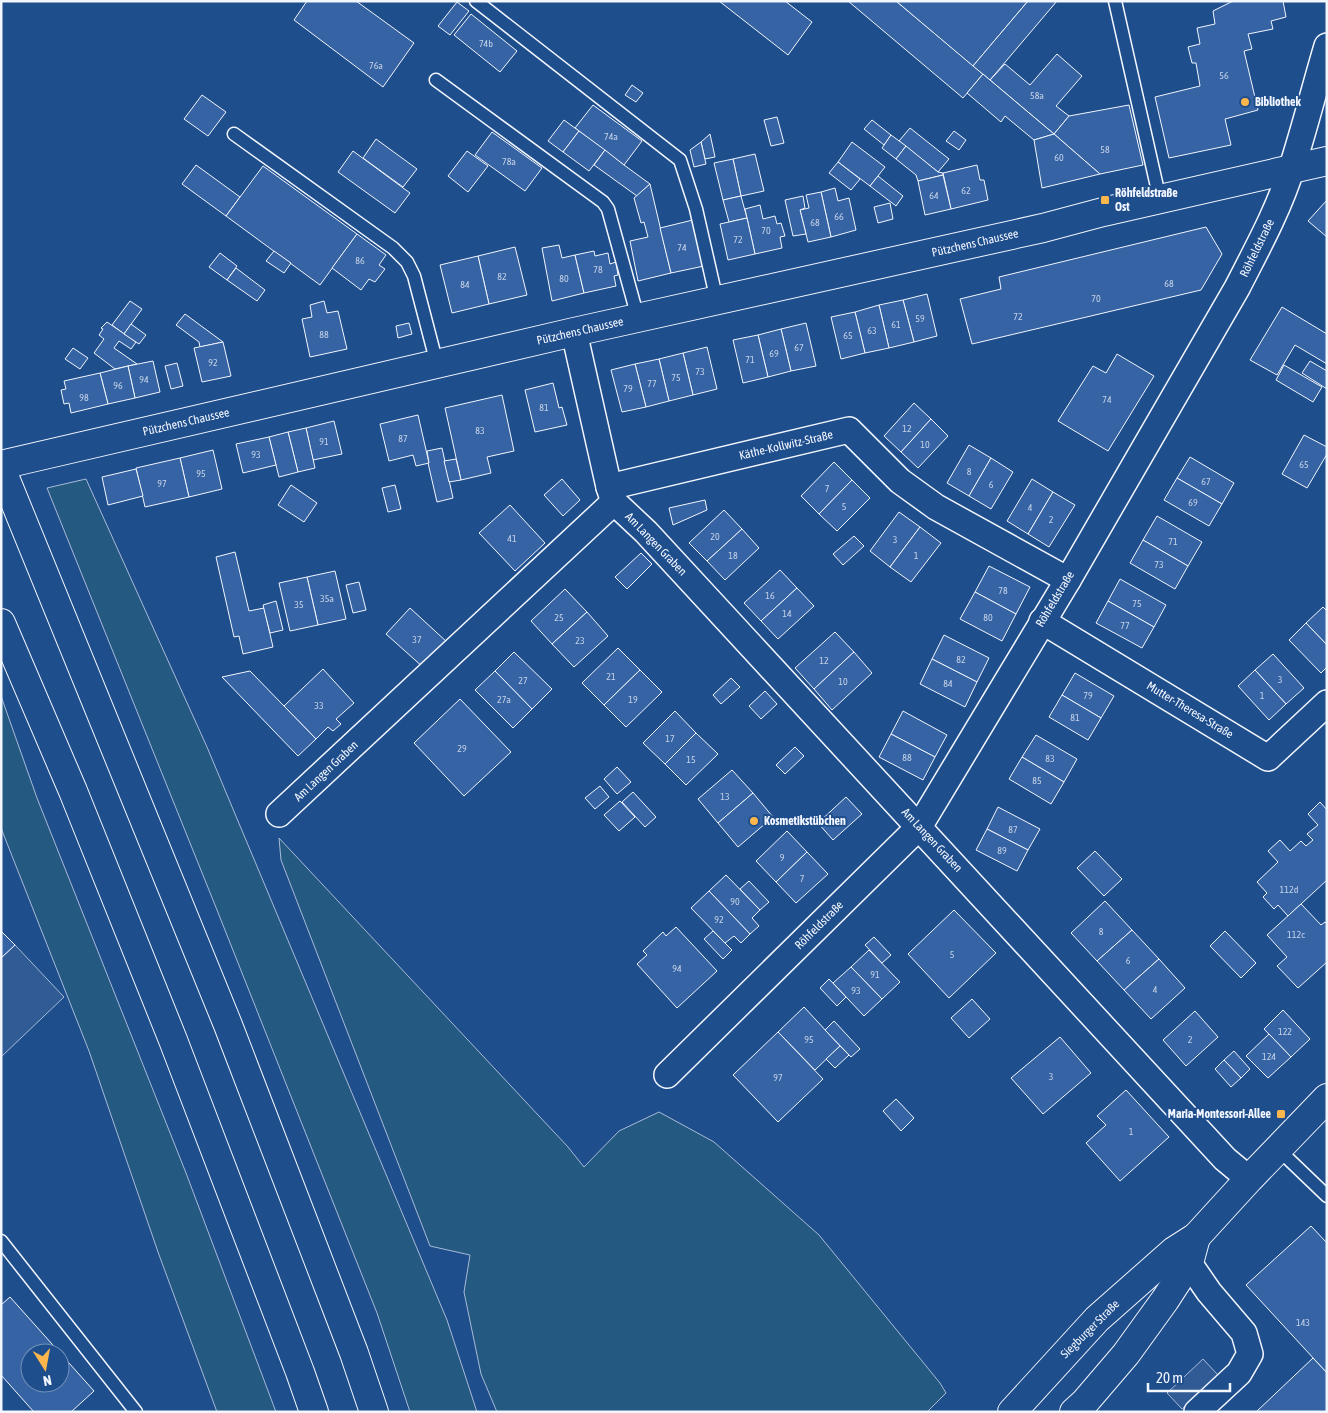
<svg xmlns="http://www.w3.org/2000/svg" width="1328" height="1413" font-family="'Asap Condensed',sans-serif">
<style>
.green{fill:#245a82;stroke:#a8bbd7}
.parking{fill:#305b95;stroke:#a8bbd7}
.building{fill:#3563a3;stroke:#f2f6ff;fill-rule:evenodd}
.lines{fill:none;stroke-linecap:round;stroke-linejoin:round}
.lane-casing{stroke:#f2f6ff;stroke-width:15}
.street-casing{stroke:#f2f6ff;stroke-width:28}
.secondary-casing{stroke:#f2f6ff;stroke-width:30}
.highway-casing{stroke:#f2f6ff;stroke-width:30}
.lane{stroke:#1f4e8c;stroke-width:12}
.street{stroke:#1f4e8c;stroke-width:25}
.secondary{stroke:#1f4e8c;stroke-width:28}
.highway{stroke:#1f4e8c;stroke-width:28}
.poi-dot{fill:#ffb74d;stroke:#1f4e8c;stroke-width:2}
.labels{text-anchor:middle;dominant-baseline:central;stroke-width:4;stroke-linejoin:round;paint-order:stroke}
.number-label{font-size:10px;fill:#c3d1e8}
.poi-label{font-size:12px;font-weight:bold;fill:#f2f6ff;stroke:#1f4e8c;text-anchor:start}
.street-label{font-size:12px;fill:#f2f6ff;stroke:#1f4e8c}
</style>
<rect width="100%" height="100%" fill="#1f4e8c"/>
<g class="green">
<path d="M86,479L207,747L447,1320L477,1412H410L377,1313L217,910L47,488Z"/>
<path d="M1,696L37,798L186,1173L276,1412H217L158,1252L89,1051L1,828Z"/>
<path d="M279,838L568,1147L584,1167L619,1131L659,1112L714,1142L819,1235L940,1383L946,1393L927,1412H497L481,1374L464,1292L470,1255L430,1246L281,860Z"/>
</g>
<g class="parking">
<path d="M15,945L64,997L1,1057V958Z"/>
<path d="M1203,1359L1218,1375L1182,1409L1167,1393Z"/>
</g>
<g class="building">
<path d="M307,1H356L414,43L383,87L294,20Z"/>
<path d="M719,1H785L812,22L788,55Z"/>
<path d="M848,1H896L983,74L963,98Z"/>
<path d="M896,1H1028L973,66Z"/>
<path d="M1028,1H1057L990,80L973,66Z"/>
<path d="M1233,1H1283L1286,17L1271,21L1273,29L1248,34L1252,49L1244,51L1258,110L1225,119L1231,145L1169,158L1155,97L1200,86L1196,63H1192L1188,47L1200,44L1197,28L1215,24L1213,11Z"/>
<path d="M457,2L469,11L450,35L438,26Z"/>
<path d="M471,14L517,51L500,72L454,35Z"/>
<path d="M1057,54L1082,76L1056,106L1069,116L1054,134L990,80L1005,64L1030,85Z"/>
<path d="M983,74L990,80L1054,134L1034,140L1005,116L1001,122L967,93Z"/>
<path d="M632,85L643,93L636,102L625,95Z"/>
<path d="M202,95L226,112L208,136L184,119Z"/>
<path d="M593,105L642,141L624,165L575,128Z"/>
<path d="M1129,105L1143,165L1100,174L1054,134L1069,116Z"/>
<path d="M777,117L784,143L771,146L764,120Z"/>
<path d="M564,120L579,131L563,152L548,141Z"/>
<path d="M872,120L891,135L884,145L864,129Z"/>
<path d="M910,128L949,159L938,172L899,141Z"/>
<path d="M579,131L605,150L589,171L563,152Z"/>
<path d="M954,131L966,140L959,150L946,141Z"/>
<path d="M492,132L542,168L525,191L475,155Z"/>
<path d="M710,134L715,157L705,159L701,142Z"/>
<path d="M1054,134L1100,174L1042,188L1034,140Z"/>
<path d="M891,135L906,146L896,159L882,148Z"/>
<path d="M376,139L417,169L403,187L363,158Z"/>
<path d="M701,142L706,164L694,167L690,150Z"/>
<path d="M852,142L885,167L870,186L838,162Z"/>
<path d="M906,146L938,172L943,173V175L918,181L916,175L896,159Z"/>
<path d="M605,150L624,165L650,184L637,196L594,165Z"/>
<path d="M353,151L410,193L395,213L338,172Z"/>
<path d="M467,151L488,166L468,192L448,176Z"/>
<path d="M755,154L764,191L741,196L733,159Z"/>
<path d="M733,159L741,196L723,200L714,163Z"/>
<path d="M838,162L860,179L851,190L829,173Z"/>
<path d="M196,165L240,197L226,216L182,184Z"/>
<path d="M977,165L980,180H984L988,200L951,209L943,173Z"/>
<path d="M263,166L357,234L320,285L226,216Z"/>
<path d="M943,175L951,209L925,215L918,181Z"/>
<path d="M878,176L903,196L896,206L870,186Z"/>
<path d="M650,184L671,273L638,281L630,241L648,237L644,222L641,223L634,198Z"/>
<path d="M835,188L838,201L849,198L856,230L831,237L821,192Z"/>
<path d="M821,192L831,237L808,242L800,210L809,208L806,195Z"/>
<path d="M741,196L747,218L729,222L723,200Z"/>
<path d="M803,196L805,208L800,210L806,234L793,236L785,200Z"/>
<path d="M1327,200V237L1308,221Z"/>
<path d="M890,203L893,219L878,223L874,207Z"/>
<path d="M760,205L763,219L775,216L777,224L781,223L785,236L780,237L782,248L755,254L745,209Z"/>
<path d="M747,218L755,254L728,260L720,224Z"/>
<path d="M693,220L704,266L671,273L660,228Z"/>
<path d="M1206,227L1222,254L1201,290L972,344L960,299L1001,289L999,277Z"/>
<path d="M357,234L386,255L379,265L385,269L375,282L369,279L361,290L332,268Z"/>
<path d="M559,245L562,258L575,255L584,293L552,301L542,248Z"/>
<path d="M515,247L527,295L489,304L478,256Z"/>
<path d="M274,251L291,263L284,273L266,261Z"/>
<path d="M594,251L595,256L608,253L610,264L616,262L618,275L614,276L616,286L584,293L575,255Z"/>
<path d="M220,253L237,266L227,280L209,267Z"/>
<path d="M478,256L489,304L452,313L440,265Z"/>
<path d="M236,268L265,290L257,301L227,280Z"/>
<path d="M927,294L937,336L914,342L903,300Z"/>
<path d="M903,300L914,342L889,348L879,305Z"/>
<path d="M130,301L142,309L124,334L112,325Z"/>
<path d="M324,301L327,313L338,311L347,349L310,357L302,319L312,317L310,305Z"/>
<path d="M879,305L889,348L865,353L855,312Z"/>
<path d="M1282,307L1327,334V364L1295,345L1277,375L1250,360Z"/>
<path d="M855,312L865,353L841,359L831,317Z"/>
<path d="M185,314L223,342L200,347L199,342L176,325Z"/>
<path d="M107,322L136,342L131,349L119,341L114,348L137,364L115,369L94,353L104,339L99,335L103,329L101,328Z"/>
<path d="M409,323L412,334L398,338L396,326Z"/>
<path d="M806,323L816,366L791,371L781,329Z"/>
<path d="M131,324L146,335L139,344L124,334Z"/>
<path d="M781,329L791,371L768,377L758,335Z"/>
<path d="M758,335L768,377L743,383L733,340Z"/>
<path d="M223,342L231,376L202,382L194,348Z"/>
<path d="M707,347L717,389L693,395L683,353Z"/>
<path d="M73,348L88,358L80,369L65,359Z"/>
<path d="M683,353L693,395L669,401L659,359Z"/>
<path d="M1117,354L1154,376L1108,451L1058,421L1093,366L1106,373Z"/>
<path d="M659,359L669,401L646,407L635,364Z"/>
<path d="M153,361L160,392L135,398L128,366Z"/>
<path d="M1310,361L1327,371V389L1302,373Z"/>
<path d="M177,363L183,386L171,389L165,366Z"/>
<path d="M635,364L646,407L622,412L611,370Z"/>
<path d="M1284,365L1322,387L1313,402L1276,380Z"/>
<path d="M128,366L135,398L108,404L100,373Z"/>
<path d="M100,373L108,404L71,413L69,403L64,404L61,390L66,389L64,381Z"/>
<path d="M553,383L559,408L562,407L567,425L535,432L525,390Z"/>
<path d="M502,395L514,451L487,457L491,473L461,480L445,408Z"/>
<path d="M914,403L931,419L901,452L884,436Z"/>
<path d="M418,415L429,463L416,466L413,455L389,461L380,424Z"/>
<path d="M931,419L948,436L918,468L901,452Z"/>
<path d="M334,421L342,454L313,460L306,428Z"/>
<path d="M306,428L315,468L298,472L288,432Z"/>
<path d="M288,432L298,472L279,477L269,437Z"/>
<path d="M1304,435L1327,447V454L1307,488L1282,474Z"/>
<path d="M269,437L276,465L243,473L236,444Z"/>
<path d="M969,445L991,458L969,496L947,483Z"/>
<path d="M442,448L453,498L437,502L428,463H429L427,451Z"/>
<path d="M213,450L222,489L189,497L180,458Z"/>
<path d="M1190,457L1234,483L1222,504L1177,478Z"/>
<path d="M180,458L189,497L145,507L136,468Z"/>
<path d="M991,458L1013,472L991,509L969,496Z"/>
<path d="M456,459L461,480L449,482L444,461Z"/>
<path d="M834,462L852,480L819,514L801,496Z"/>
<path d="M136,469L143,496L108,505L102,477Z"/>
<path d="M1177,478L1222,504L1209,526L1164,500Z"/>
<path d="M562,479L580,500L563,516L544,495Z"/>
<path d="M1032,479L1053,492L1028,534L1007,521Z"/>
<path d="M852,480L870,498L837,531L819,514Z"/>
<path d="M291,485L317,503L304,522L278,505Z"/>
<path d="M395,485L401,509L388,512L382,488Z"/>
<path d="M1053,492L1075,505L1049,547L1028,534Z"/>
<path d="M705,500L707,510L673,525L669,508Z"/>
<path d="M510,505L545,543L515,571L479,533Z"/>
<path d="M724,510L742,529L707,561L689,543Z"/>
<path d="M899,512L920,527L890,567L870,551Z"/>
<path d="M1157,516L1202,542L1188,566L1143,540Z"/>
<path d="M920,527L941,543L911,582L890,567Z"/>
<path d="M742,529L759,548L725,580L707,561Z"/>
<path d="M854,536L864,546L843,565L833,554Z"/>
<path d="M1143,540L1188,566L1175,589L1130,563Z"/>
<path d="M235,552L249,611L264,608L273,647L243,654L239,636L234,637L216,557Z"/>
<path d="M641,553L652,564L627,589L615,577Z"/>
<path d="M989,566L1030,587L1016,614L975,592Z"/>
<path d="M780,570L797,588L761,621L744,603Z"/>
<path d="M335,571L346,619L318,625L307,577Z"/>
<path d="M307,577L318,625L290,631L279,583Z"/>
<path d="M1120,579L1166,605L1154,627L1108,601Z"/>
<path d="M359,582L366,610L353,613L346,585Z"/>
<path d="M797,588L814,606L778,639L761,621Z"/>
<path d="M565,589L587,612L552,644L531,621Z"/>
<path d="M975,592L1016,614L1002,641L960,619Z"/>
<path d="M276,601L283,630L270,633L263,605Z"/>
<path d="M1108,601L1154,627L1142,648L1096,623Z"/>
<path d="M1323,607L1327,611V645L1306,623Z"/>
<path d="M410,608L448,643L424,668L386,634Z"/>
<path d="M587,612L608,636L574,667L552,644Z"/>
<path d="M1306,623L1327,645V667L1321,673L1289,640Z"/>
<path d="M835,632L854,652L814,689L795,668Z"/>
<path d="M944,635L989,658L977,682L932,659Z"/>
<path d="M618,648L640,670L604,705L582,683Z"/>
<path d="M514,652L552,689L532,709L495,671Z"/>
<path d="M854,652L872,673L832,710L814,689Z"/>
<path d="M1273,654L1304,688L1286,704L1255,670Z"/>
<path d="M932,659L977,682L965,707L920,684Z"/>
<path d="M323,669L354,703L336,719L341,724L333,731L328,727L316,739L284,706Z"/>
<path d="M640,670L662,692L626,727L604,705Z"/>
<path d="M1255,670L1286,704L1269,720L1238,686Z"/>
<path d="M250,671L316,739L298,756L222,677Z"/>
<path d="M495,671L532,709L513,728L475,690Z"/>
<path d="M1075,673L1114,696L1101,718L1062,695Z"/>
<path d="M731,678L740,687L721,704L713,695Z"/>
<path d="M765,691L777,704L761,719L749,706Z"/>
<path d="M1062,695L1101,718L1088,740L1049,717Z"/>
<path d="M460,699L511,752L464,796L414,743Z"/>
<path d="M675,711L696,733L665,764L643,743Z"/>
<path d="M903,711L947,735L935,757L891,734Z"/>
<path d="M696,733L718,754L686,785L665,764Z"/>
<path d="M891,734L935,757L923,780L879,757Z"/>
<path d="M1036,735L1077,759L1064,782L1022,757Z"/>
<path d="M795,747L804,756L785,774L776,765Z"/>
<path d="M1022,757L1064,782L1051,804L1009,779Z"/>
<path d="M617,767L631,782L617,794L604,779Z"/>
<path d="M732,770L753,793L718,823L698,799Z"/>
<path d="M600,786L609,797L595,809L585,798Z"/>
<path d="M633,792L656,817L645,827L622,802Z"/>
<path d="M753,793L773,817L738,847L718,823Z"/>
<path d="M846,797L862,814L833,840L818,823Z"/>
<path d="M620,801L635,817L619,831L604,815Z"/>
<path d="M1320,802L1327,810V880L1288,916L1278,905L1274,909L1263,897L1267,893L1257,882L1278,862L1268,851L1280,840L1290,851L1301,841L1306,846L1313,840L1307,834L1318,825L1308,814Z"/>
<path d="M998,807L1040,829L1028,850L987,829Z"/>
<path d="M987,829L1028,850L1017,871L976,850Z"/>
<path d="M787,831L807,852L776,882L756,861Z"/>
<path d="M1095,851L1122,879L1104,896L1077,868Z"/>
<path d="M807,852L828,874L796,903L776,882Z"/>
<path d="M726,875L760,910L752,918L759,926L750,934L709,891Z"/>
<path d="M749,881L769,902L760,910L740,889Z"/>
<path d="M709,891L750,934L741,943L734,936L725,943L691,908Z"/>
<path d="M1105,901L1132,930L1097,961L1071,933Z"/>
<path d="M1301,904L1321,925L1325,922L1327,924V962L1298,988L1277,966L1287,957L1267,935Z"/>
<path d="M954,910L996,953L949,998L908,954Z"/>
<path d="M676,927L717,971L677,1008L637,964L647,955L643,951L663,932L666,936Z"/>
<path d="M1132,930L1159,959L1124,990L1097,961Z"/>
<path d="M1,931L15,945L1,958Z"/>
<path d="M713,931L732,950L723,959L704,939Z"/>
<path d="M1225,931L1256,963L1241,978L1210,946Z"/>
<path d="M874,937L891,955L882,963L865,945Z"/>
<path d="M869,950L900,982L882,999L851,967Z"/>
<path d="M1159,959L1185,988L1151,1019L1124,990Z"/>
<path d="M851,967L882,999L864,1016L833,983Z"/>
<path d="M829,979L846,997L837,1006L820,988Z"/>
<path d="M972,999L990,1019L969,1038L951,1018Z"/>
<path d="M804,1007L840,1046L815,1070L778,1032Z"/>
<path d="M1283,1010L1310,1039L1291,1057L1264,1029Z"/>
<path d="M1195,1011L1218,1037L1186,1066L1163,1040Z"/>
<path d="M834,1021L860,1049L851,1057L825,1030Z"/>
<path d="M778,1032L823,1079L778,1122L733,1075Z"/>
<path d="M1269,1034L1291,1057L1268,1078L1246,1056Z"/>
<path d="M1060,1037L1091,1073L1043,1114L1011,1078Z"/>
<path d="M840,1046L849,1055L835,1068L826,1059Z"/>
<path d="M1234,1051L1250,1069L1241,1078L1224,1060Z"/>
<path d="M1224,1060L1241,1078L1231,1087L1215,1069Z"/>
<path d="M1126,1090L1169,1137L1120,1181L1086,1143L1106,1125L1097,1116Z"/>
<path d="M896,1099L914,1118L901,1131L883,1111Z"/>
<path d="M1311,1226L1327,1243V1373L1246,1285Z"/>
<path d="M10,1297L94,1391L71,1412H34L1,1375V1305ZM30,1353H60V1383H30Z"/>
<path d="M1313,1358L1327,1373V1412H1256Z"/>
</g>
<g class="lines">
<defs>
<g id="lane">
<path d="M476,1L680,160L696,209L717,301"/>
<path d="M1115,1L1160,200"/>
<path d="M436,80L603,202L608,209L638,318"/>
<path d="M234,134L393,248L407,262L414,276L437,364"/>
<path d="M1278,1149L1327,1196"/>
<path d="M1,1241L136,1412"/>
</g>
<g id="street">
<path d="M574,332L609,487L614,502L646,532L1225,1159L1249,1179"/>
<path d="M609,487L849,430L900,481L936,507L1068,580"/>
<path d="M1042,621L1268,758L1327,703"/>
<path d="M279,814L614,502"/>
<path d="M667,1075L919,827L1068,580L1237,288C1257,249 1279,209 1292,167C1305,127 1315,86 1327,46"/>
<path d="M1174,1251L1189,1263L1209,1292L1244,1333L1250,1354L1239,1373L1197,1412"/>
</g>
<g id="secondary">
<path d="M1,465L574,332L1043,228L1103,212L1327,161"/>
<path d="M1012,1412L1097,1319L1174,1251L1196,1237L1249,1179L1327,1098"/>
<path d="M1074,1412L1085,1402L1126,1354L1165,1300L1189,1263L1196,1237"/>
</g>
<g id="highway">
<path d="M1,468L228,1025L354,1353L374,1412"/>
<path d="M1,623L73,791L173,1040L300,1372L314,1412"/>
</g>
</defs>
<use href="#lane" class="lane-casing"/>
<use href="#street" class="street-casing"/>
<use href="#secondary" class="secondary-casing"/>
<use href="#highway" class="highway-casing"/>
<use href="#lane" class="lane"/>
<use href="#street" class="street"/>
<use href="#secondary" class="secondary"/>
<use href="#highway" class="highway"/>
</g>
<g class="poi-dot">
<circle cx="1245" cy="102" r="5"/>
<rect x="1100" y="195" width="10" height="10" rx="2.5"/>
<circle cx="754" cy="821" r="5"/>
<rect x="1276" y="1109" width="10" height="10" rx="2.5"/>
</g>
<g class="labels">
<g class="number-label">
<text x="486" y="43">74b</text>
<text x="376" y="65">76a</text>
<text x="1224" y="75">56</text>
<text x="1037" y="95">58a</text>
<text x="611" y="136">74a</text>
<text x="1105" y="149">58</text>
<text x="1059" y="157">60</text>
<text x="509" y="161">78a</text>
<text x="966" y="190">62</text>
<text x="934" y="195">64</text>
<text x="839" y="216">66</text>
<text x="815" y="222">68</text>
<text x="766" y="230">70</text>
<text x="738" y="239">72</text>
<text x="682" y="247">74</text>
<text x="360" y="260">86</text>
<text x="598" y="269">78</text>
<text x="502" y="276">82</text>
<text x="564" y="278">80</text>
<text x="1169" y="283">68</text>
<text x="465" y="284">84</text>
<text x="1096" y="298">70</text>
<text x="1018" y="316">72</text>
<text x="920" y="318">59</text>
<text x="896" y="324">61</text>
<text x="872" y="330">63</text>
<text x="324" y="334">88</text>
<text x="848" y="335">65</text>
<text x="799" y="347">67</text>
<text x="774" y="353">69</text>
<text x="750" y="359">71</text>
<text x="213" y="362">92</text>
<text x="700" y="371">73</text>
<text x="676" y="377">75</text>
<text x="144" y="379">94</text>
<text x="652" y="383">77</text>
<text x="118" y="385">96</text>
<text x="628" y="388">79</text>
<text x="84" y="397">98</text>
<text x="1107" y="399">74</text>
<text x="544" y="407">81</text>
<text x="907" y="428">12</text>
<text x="480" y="430">83</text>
<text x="403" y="438">87</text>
<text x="324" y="441">91</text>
<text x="925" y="444">10</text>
<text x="256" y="454">93</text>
<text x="1304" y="464">65</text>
<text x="969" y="471">8</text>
<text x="201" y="473">95</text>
<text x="1206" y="481">67</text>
<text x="162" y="483">97</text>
<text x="991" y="484">6</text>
<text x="827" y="488">7</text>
<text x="1193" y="502">69</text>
<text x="844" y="506">5</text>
<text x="1030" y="507">4</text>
<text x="1051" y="519">2</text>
<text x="715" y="536">20</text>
<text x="512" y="538">41</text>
<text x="895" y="539">3</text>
<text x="1173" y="541">71</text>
<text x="733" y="555">18</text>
<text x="916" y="555">1</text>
<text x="1159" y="564">73</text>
<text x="1003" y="590">78</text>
<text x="770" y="595">16</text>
<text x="327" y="598">35a</text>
<text x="1137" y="603">75</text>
<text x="299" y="604">35</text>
<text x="787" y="613">14</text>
<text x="559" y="617">25</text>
<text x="988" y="617">80</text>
<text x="1125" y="625">77</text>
<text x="417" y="639">37</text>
<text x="580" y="640">23</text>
<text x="961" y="659">82</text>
<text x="824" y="660">12</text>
<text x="611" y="676">21</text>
<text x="1280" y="679">3</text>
<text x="523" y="680">27</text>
<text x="843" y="681">10</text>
<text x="948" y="683">84</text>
<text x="1088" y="695">79</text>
<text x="1262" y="695">1</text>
<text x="504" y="699">27a</text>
<text x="633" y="699">19</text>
<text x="319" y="705">33</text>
<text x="1075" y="717">81</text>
<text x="670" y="738">17</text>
<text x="462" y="748">29</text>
<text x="907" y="757">88</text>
<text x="1050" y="758">83</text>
<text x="691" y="759">15</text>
<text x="1037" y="780">85</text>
<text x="725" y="796">13</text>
<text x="1013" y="829">87</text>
<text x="1002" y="850">89</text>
<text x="782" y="857">9</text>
<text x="802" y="878">7</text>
<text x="1289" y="889">112d</text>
<text x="735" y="901">90</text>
<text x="719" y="919">92</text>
<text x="1101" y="931">8</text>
<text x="1296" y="934">112c</text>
<text x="952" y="954">5</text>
<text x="1128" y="960">6</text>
<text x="677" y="968">94</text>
<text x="875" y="974">91</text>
<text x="1155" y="989">4</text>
<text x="856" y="990">93</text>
<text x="1285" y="1031">122</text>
<text x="809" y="1039">95</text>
<text x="1190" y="1039">2</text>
<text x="1269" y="1056">124</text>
<text x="1051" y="1076">3</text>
<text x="778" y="1077">97</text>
<text x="1131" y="1131">1</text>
<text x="1303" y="1322">143</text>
</g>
<g class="poi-label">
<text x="1255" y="102">Bibliothek</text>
<text x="1115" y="193">Röhfeldstraße<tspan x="1115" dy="14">Ost</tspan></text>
<text x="764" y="821">Kosmetikstübchen</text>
<text x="1271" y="1114" text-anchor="end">Maria-Montessori-Allee</text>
</g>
<g class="street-label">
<text transform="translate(975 243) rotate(-13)">Pützchens Chaussee</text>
<text transform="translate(1257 248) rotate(-64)">Röhfeldstraße</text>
<text transform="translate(580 331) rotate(-13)">Pützchens Chaussee</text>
<text transform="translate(186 422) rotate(-13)">Pützchens Chaussee</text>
<text transform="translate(786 445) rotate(-13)">Käthe-Kollwitz-Straße</text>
<text transform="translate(656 544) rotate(46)">Am Langen Graben</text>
<text transform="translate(1055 599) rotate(-59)">Röhfeldstraße</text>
<text transform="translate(1190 710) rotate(31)">Mutter-Theresa-Straße</text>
<text transform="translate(326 771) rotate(-43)">Am Langen Graben</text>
<text transform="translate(932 840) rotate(47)">Am Langen Graben</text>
<text transform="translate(819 925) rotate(-45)">Röhfeldstraße</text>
<text transform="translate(1090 1329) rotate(-45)">Siegburger Straße</text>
</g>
</g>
<rect width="1328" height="1413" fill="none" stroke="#f2f6ff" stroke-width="5"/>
<g transform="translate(45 1368) rotate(169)"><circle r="24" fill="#1f4e8c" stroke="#7391ba"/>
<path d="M0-4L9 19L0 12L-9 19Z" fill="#ffb74d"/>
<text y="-8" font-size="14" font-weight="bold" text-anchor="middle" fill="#f2f6ff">N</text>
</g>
<path d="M1148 1383v8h82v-8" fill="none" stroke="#f2f6ff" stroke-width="2.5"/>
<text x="1156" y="1383" font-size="15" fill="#f2f6ff" stroke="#1f4e8c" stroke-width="4" paint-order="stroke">20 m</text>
</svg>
